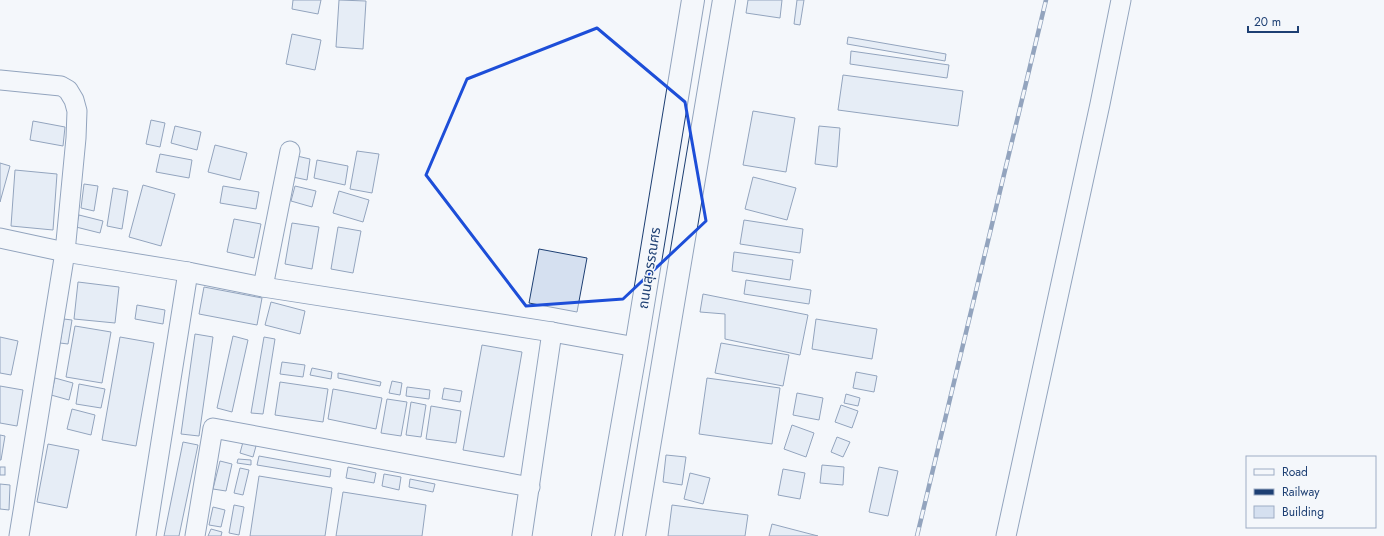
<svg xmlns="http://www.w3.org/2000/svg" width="1384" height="536" font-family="Jost,'Noto Sans Thai',sans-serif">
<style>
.building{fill:#d5e0f0;stroke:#1d3f73}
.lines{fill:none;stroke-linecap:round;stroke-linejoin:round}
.minor-casing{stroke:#1d3f73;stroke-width:21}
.major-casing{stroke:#1d3f73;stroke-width:24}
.minor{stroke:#f4f7fb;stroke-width:19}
.major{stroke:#f4f7fb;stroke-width:22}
.rail-casing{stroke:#1d3f73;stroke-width:4.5}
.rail{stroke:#f4f7fb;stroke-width:3;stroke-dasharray:9;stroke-linecap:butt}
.marked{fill:none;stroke:#1d4ed8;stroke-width:3;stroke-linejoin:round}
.labels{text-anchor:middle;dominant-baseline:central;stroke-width:3;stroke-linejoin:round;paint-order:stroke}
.street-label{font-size:14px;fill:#1d3f73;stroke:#f4f7fb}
</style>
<rect width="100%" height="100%" fill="#f4f7fb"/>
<g class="building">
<path d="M293,0H321L318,14L292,9Z"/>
<path d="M339,0L366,1L363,49L336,47Z"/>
<path d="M748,0H782L780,18L746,13Z"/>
<path d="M797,0H804L800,25L794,24Z"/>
<path d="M292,34L321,40L315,70L286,64Z"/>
<path d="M848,37L946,54L945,61L847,44Z"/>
<path d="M851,51L949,65L947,78L850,64Z"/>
<path d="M843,75L963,91L958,126L838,110Z"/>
<path d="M753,111L795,118L786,172L743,165Z"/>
<path d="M151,120L165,123L160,147L146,144Z"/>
<path d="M33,121L65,127L63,146L30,140Z"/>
<path d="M175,126L201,132L197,150L171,143Z"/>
<path d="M819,126L840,128L837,167L815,164Z"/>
<path d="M215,145L247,153L240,180L208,172Z"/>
<path d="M357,151L379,154L372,193L350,189Z"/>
<path d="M160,154L192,160L189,178L156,172Z"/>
<path d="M297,156L310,159L307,180L293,177Z"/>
<path d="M317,160L348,166L345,185L314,178Z"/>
<path d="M0,163L10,166L0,202Z"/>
<path d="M15,170L57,174L53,230L11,226Z"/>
<path d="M753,177L796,188L787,220L745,209Z"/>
<path d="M84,184L98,186L94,211L81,208Z"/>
<path d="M143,185L175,194L161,246L129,237Z"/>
<path d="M223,186L259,192L256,209L220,203Z"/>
<path d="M295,186L316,191L312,207L291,201Z"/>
<path d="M113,188L128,191L122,229L107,226Z"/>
<path d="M339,191L369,200L363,222L333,213Z"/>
<path d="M79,215L103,221L100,233L76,227Z"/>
<path d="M234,219L261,224L254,258L227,252Z"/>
<path d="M744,220L803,229L800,253L740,244Z"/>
<path d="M292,223L319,227L312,269L285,264Z"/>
<path d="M338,227L361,231L353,273L331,269Z"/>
<path d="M539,249L587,258L577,312L529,303Z"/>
<path d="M734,252L793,260L790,280L732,271Z"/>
<path d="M746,280L811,290L809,304L744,294Z"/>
<path d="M78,282L119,287L115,323L74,319Z"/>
<path d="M204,287L262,298L257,325L199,314Z"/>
<path d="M703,294L808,315L800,355L725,339V314L700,312Z"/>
<path d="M271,302L305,311L300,334L265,325Z"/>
<path d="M137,305L165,310L163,324L135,319Z"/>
<path d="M64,319L72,320L68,344L60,343Z"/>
<path d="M816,319L877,329L872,359L812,349Z"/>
<path d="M75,326L111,332L102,383L66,377Z"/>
<path d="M195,334L213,337L199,436L181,434Z"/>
<path d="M233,336L248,340L232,412L217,408Z"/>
<path d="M0,337L18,341L11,375L0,373Z"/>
<path d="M120,337L154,343L136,446L102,440Z"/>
<path d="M264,337L275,339L263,414L251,413Z"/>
<path d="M721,343L789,355L783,386L715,373Z"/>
<path d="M482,345L522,352L504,457L463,450Z"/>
<path d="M282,362L305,365L303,377L280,374Z"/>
<path d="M312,368L332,372L331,379L310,375Z"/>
<path d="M856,372L877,376L874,392L853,388Z"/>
<path d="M338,373L381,382L380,386L338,378Z"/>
<path d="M55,378L73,383L69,400L51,395Z"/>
<path d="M707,378L780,388L772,444L699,434Z"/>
<path d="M392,381L402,383L400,395L389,393Z"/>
<path d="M280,382L328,389L323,422L275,415Z"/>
<path d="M79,384L105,389L101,408L76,404Z"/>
<path d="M0,386L23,390L17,426L0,423Z"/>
<path d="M407,387L430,390L429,399L406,396Z"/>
<path d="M444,388L462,391L460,402L442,399Z"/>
<path d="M333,389L382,398L376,429L328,419Z"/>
<path d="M797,393L823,398L819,420L793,415Z"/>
<path d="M846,394L860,398L858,406L844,403Z"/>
<path d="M387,399L407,402L401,436L381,433Z"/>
<path d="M411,402L426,405L421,437L406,435Z"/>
<path d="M841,405L858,411L852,428L835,422Z"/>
<path d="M431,406L461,411L456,443L426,439Z"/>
<path d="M72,409L95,415L91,435L67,429Z"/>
<path d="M792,425L814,433L806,457L784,449Z"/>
<path d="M0,435L5,436L1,460H0Z"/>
<path d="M837,437L850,442L843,457L831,452Z"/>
<path d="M183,442L198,445L179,536H164Z"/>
<path d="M243,442L256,446L253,457L240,453Z"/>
<path d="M48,444L79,450L67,508L37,502Z"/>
<path d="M666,455L686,457L682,485L663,482Z"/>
<path d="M259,456L331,469L330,477L257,465Z"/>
<path d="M238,459L251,460V465L237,463Z"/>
<path d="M220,461L232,464L226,491L213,489Z"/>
<path d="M822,465L844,467L843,485L820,483Z"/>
<rect x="0" y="467" width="5" height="8"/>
<path d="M348,467L376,473L374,483L346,478Z"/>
<path d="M879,467L898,471L888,516L869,512Z"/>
<path d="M240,468L249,470L243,495L234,493Z"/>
<path d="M783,469L805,473L800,499L778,495Z"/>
<path d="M690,473L710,478L703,504L684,499Z"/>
<path d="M384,474L401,477L399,490L382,486Z"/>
<path d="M259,476L332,488L325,536H250Z"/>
<path d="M410,479L435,484L433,492L409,487Z"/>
<path d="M0,484L10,485L9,510L0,509Z"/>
<path d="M343,492L426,505L422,536H336Z"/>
<path d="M234,505L244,507L239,535L229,533Z"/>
<path d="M672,505L748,515L745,536H668Z"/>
<path d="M213,507L225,510L221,527L209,525Z"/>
<path d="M772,524L818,536H769Z"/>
<path d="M211,529L222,532L221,536H208Z"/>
</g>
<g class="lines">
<defs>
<g id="minor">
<path d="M0,80L61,86L68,90L74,100L77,111L76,138L65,252L19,536"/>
<path d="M0,238L65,252L188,272L263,287L552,332L636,347"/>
<path d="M263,287L290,151"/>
<path d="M146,536L188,272"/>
<path d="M195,536L213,428L530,487"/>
<path d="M522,536L552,332"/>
<path d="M1006,536L1100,104L1121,0"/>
</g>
<g id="major">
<path d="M603,536L636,347L693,0"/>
<path d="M634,536L724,0"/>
</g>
</defs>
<use href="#minor" class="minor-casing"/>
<use href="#major" class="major-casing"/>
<use href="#minor" class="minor"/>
<use href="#major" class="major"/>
<defs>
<path id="rail" d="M917,536L1046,0"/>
</defs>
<use href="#rail" class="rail-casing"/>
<use href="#rail" class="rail"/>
</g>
<path d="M0 0H1384V536H0ZM597,28L685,102L706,221L623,299L526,306L426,175L467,79Z" fill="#f4f7fb" fill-opacity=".55" fill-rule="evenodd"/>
<path class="marked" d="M597,28L685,102L706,221L623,299L526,306L426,175L467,79Z"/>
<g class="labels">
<g class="street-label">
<text transform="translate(649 268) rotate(-81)">ถนนสุวรรณศร</text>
</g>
</g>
<rect x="1246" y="456" width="130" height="72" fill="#f4f7fb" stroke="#9eadc5"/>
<rect x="1254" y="469" width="20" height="6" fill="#f4f7fb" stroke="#9eadc5"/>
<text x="1282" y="476" font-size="12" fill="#1d3f73">Road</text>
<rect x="1254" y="489" width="20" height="6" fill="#1d3f73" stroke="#9eadc5"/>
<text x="1282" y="496" font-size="12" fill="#1d3f73">Railway</text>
<rect x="1254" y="506" width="20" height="12" fill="#d5e0f0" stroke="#9eadc5"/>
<text x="1282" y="516" font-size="12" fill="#1d3f73">Building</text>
<path d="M1248 26v6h50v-6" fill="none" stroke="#1d3f73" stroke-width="2"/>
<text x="1254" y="26" font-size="12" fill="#1d3f73" stroke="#f4f7fb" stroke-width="3" paint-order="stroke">20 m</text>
</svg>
